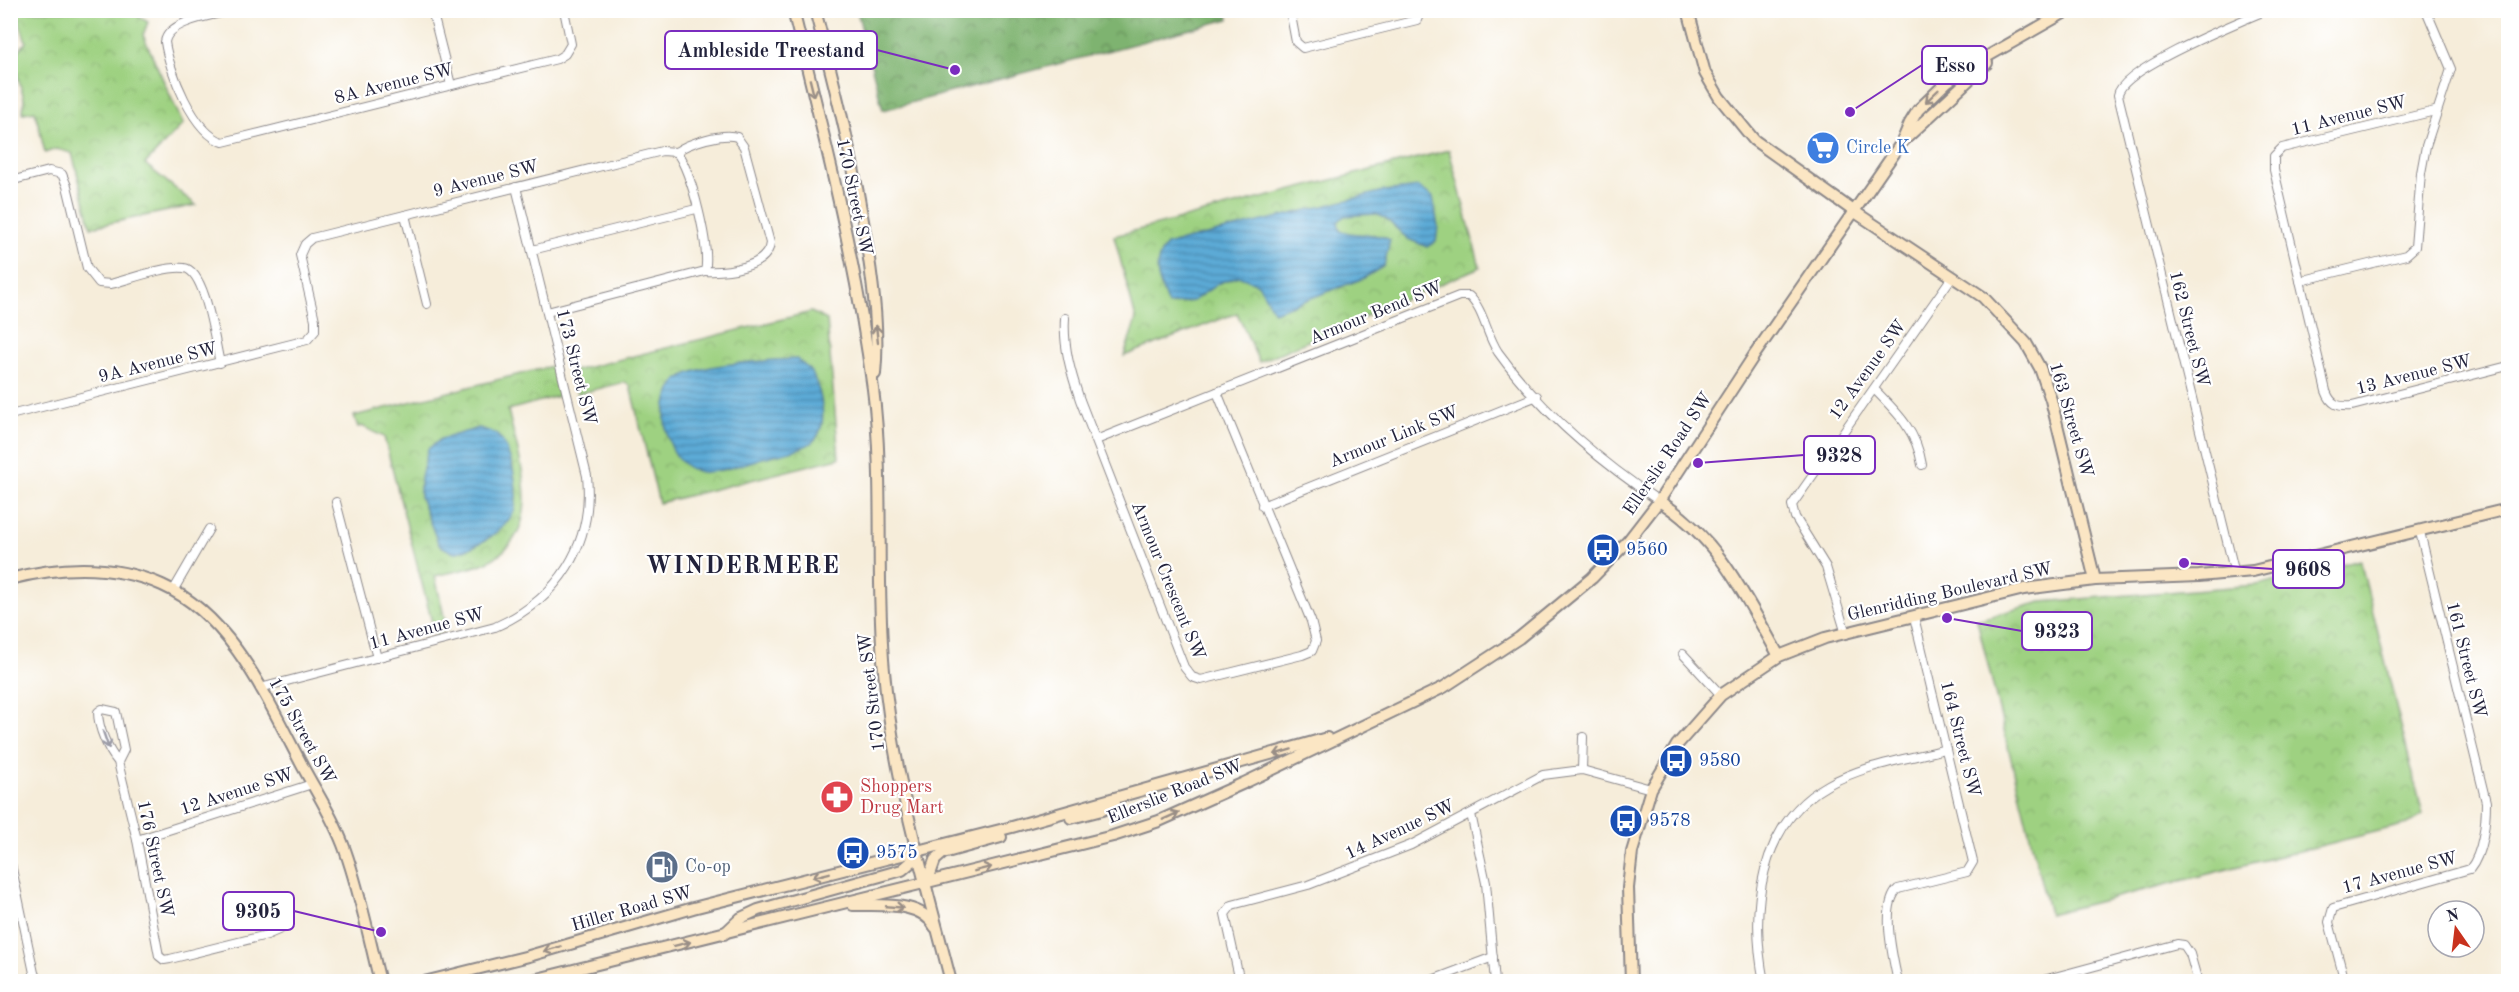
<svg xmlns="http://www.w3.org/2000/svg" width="2519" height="992" font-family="'Old Standard TT',serif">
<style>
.forest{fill:url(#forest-crowns);stroke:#506a55;stroke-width:1.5}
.park{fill:url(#park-crowns);stroke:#607a5e;stroke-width:1.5}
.water{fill:url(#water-rules);stroke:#3f6688;stroke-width:1.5}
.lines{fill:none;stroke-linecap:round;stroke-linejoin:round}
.street-casing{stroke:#8c888a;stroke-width:10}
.secondary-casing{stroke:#8c888a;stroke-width:14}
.street{stroke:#fff;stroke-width:8}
.secondary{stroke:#fbe6c4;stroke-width:10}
.oneway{stroke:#998e86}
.oneway2{stroke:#9c9ca7}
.labels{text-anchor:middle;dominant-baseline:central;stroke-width:4.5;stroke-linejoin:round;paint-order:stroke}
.street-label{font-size:18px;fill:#22223b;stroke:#fff}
.shop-label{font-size:18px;fill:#366cbe;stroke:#fff;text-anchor:start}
.transit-label{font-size:18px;fill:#164399;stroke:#fff;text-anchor:start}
.health-label{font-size:18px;fill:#be3a42;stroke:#fff;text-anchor:start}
.service-label{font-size:18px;fill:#4e5e75;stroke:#fff;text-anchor:start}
.district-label{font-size:24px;font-weight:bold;letter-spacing:1.5px;fill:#22223b;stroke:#fff}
.leader{fill:none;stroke:#7b2cbf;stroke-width:2}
.callout-dot{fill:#7b2cbf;stroke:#fff;stroke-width:2}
.callout{fill:#fff;stroke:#7b2cbf;stroke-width:2}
.callout-label{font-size:20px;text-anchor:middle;font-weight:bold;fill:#22223b}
</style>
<defs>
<pattern id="forest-crowns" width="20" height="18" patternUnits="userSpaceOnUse" patternTransform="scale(1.5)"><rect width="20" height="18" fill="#7eb36f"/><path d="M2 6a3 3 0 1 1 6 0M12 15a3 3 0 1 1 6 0" fill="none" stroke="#67915c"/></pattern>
<pattern id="park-crowns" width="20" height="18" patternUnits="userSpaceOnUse" patternTransform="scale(1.5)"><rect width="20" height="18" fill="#9ed181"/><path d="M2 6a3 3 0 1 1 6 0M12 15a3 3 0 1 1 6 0" fill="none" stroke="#88b370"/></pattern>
<pattern id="water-rules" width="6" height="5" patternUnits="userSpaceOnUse" patternTransform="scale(1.5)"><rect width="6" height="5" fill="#5caad6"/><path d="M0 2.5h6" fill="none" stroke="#4c8aaf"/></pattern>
</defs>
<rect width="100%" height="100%" fill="#fff"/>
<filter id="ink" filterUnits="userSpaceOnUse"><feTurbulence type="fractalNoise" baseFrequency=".0167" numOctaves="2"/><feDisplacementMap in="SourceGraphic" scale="12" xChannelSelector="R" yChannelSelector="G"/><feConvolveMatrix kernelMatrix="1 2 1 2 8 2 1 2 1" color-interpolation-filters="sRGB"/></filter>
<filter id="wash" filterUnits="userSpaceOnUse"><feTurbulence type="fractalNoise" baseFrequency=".008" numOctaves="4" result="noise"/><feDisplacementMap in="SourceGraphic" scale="24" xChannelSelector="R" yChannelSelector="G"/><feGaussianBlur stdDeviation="1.35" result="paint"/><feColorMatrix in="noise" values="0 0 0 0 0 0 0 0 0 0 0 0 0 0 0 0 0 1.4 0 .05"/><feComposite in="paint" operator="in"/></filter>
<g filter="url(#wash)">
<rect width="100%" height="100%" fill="#f6edda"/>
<path class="forest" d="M1227,10L1229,19L883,110L857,11Z"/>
<g class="park">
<path d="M16,11H130L148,22L143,35L183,124L145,164L196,205L91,227L72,153L56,149L45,153L35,111L23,113L24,98L11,54L18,52L26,42Z"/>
<path d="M1449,150L1480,267L1259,362L1237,313L1124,356L1136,319L1114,236Z"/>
<path d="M811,312L827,320L839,458L659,503L630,386L625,382L577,394L573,371Z"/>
<path d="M552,366L559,396L508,410C519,461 548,529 489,561C473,569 452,572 435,576L447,630L435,634L384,437L362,426L358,427L354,416Z"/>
<path d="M2360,560L2423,815L2411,823L2049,914L1977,620L2041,602L2257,585Z"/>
</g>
<g class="water">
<path d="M1418,187L1433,197L1438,227L1436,242L1427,247L1408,239L1385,218L1376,214L1344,216L1338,222L1340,231C1357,237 1374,231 1390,240L1384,266L1364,278L1274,312L1258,284L1238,276L1219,283L1193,301L1168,305C1159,282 1150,267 1166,245L1384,191Z"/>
<path d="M797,359C802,364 810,369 813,375C822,394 830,429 811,443C800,451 772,455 759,459C744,464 715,474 701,472C670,467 659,422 668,397C671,390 674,382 680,378C704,362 768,361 797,359Z"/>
<path d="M479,428C484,430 492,431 497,435C512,447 522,499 512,515C500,535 475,548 454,553L439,545L420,497V481L428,449L441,439Z"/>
</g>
</g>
<g filter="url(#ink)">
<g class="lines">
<defs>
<g id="street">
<path d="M235,10C216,15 168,20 165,42C169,70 193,133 223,142L557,59L565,54L571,44L564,10"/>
<path d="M432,10L451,85"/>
<path d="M1290,10L1296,42L1303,48L1417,20L1421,10"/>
<path d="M2435,111L2282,148L2274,156V170L2326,391C2331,405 2338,407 2352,406L2508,366"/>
<path d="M676,152C688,143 723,132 737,137L744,147L770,243C768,268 725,272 705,271"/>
<path d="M676,152C691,168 711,250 705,271"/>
<path d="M10,181L49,171L62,174L67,186L87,268L99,283L111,284C130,279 165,266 184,268C206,270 215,344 220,363"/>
<path d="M405,215L427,304"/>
<path d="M532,250L696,209"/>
<path d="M2300,281L2406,255L2415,247L2421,173L2426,146L2451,69L2426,10"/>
<path d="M547,312L705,271"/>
<path d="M1065,318C1063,347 1071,373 1080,400L1184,667L1192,677L1201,680L1302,655L1312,651L1316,641L1311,621L1217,392"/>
<path d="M1875,390C1898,413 1917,432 1922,465"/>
<path d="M10,415L307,340L315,331V320L300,255L305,244L312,238L662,151L676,152"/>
<path d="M1096,440L1459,296H1469C1484,310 1486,334 1498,352C1541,412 1598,460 1659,501"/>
<path d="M336,502L377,658"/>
<path d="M1262,506L1537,396"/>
<path d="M2235,574L2118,95C2121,69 2241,21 2267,10"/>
<path d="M173,591L209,529"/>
<path d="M1846,634L1826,567L1795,517L1792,505L1952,277"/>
<path d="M1683,654L1721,695"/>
<path d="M260,688L495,627C558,599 594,545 587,476L516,187"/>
<path d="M118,762L124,750L116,712L102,709L98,712C98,728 108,750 118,762L137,840L159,956L164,960L170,959L267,935L283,928"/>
<path d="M1582,770L1583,737"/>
<path d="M1471,814L1486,883L1495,982"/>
<path d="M137,840L312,784"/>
<path d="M10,859L34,973L39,982"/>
<path d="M1240,982L1225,914L1232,905L1308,885L1411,845L1543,775L1582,770L1651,789"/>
<path d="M1427,982L1493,957"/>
<path d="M1764,982C1750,911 1758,824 1828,785C1863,765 1907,759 1946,749"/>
<path d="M1898,982C1893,958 1880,906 1898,889L1967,872L1973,862L1914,617"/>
<path d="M2036,982L2177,944L2184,945L2190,954L2198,982"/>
<path d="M2345,982L2329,922L2333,908L2470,869C2483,853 2486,822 2486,802L2420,532"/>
</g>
<g id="secondary">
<path d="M793,10C824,136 856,260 873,389C885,482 875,578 884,671C893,776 925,880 951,982"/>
<path d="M815,10C836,90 856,170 868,252C874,292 879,333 875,374"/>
<path d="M1688,10L1705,73L1719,97L1754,140L1855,212L1983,297L2026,343L2040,368L2051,400L2095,580"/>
<path d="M1902,142L1987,63"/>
<path d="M1659,501C1718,537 1746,598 1779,656"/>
<path d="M10,579C60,566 114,564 162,585C234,617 269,704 304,769C318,795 335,821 345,850C360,892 369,938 380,982"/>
<path d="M1071,818L1102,810L1115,803"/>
<path d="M927,883L935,860L943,853L1001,837"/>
<path d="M853,905C879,906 921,900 935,927"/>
<path d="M724,934L741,918L758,910L902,870L916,858L918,851"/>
<path d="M424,982L529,956L693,908L1012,827L1327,738"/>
<path d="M525,982L1113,836L1159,821L1244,783L1444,687L1519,638L1592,578L1628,541L1659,501L1755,354L1902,142L1910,123L1918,110L1948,81L1967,68L2069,10"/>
<path d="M1631,982L1628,888L1632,852L1651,789L1677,745L1721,695L1779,656L1825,638L2024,589L2095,580L2199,576L2253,571L2508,509"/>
</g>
</defs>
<use href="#street" class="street-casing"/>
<use href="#secondary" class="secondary-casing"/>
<use href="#street" class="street"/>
<use href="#secondary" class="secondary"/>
</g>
<defs><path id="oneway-shaft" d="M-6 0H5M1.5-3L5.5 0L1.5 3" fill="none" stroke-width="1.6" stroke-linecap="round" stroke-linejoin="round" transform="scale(1.5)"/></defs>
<g class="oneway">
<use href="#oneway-shaft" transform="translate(812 88) rotate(76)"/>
<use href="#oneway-shaft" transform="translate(1932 96) rotate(136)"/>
<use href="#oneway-shaft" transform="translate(877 334) rotate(-96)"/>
<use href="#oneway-shaft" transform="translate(1283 752) rotate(163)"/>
<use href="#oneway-shaft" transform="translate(1171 816) rotate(-24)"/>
<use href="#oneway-shaft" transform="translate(983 869) rotate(-14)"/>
<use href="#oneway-shaft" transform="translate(821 875) rotate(166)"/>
<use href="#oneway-shaft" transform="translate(895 907) rotate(5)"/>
<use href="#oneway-shaft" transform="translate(682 944) rotate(-14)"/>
<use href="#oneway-shaft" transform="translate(552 949) rotate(163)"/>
</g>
<use class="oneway2" href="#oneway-shaft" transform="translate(106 740) rotate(71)"/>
</g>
<defs>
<symbol id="supermarket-disc" viewBox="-11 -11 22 22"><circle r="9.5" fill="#3f7fe0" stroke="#fff"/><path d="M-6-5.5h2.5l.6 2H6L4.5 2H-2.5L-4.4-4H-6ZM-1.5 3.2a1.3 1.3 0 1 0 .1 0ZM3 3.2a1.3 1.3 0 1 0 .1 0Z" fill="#fff"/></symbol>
<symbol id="bus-disc" viewBox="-11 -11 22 22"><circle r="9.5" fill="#1a4fb4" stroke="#fff"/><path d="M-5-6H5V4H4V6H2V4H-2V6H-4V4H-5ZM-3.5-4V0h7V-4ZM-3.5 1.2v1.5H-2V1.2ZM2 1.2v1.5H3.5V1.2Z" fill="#fff"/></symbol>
<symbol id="pharmacy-disc" viewBox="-11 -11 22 22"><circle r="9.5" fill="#e0444e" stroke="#fff"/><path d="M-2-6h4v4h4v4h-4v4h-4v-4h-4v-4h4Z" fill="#fff"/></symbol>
<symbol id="fuel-disc" viewBox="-11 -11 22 22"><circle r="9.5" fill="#5c6f8a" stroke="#fff"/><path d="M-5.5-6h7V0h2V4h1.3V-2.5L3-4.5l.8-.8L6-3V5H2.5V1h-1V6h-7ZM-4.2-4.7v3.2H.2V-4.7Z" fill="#fff"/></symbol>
</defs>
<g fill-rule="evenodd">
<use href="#supermarket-disc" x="1804" y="129" width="38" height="38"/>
<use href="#bus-disc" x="1584" y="531" width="38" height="38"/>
<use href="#bus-disc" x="1657" y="742" width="38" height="38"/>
<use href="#pharmacy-disc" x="818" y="778" width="38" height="38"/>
<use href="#bus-disc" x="1607" y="802" width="38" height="38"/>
<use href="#bus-disc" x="834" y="834" width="38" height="38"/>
<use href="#fuel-disc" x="643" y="848" width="38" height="38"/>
</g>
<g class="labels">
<g class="street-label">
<text transform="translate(394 84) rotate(-14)">8A Avenue SW</text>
<text transform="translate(2349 116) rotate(-14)">11 Avenue SW</text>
<text transform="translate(486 179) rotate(-14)">9 Avenue SW</text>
<text transform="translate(854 197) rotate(78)">170 Street SW</text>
<text transform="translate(1376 313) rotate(-22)">Armour Bend SW</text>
<text transform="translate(2189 329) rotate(76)">162 Street SW</text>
<text transform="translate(158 363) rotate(-14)">9A Avenue SW</text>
<text transform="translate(576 367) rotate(76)">173 Street SW</text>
<text transform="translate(1868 370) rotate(-54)">12 Avenue SW</text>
<text transform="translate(2414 375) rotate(-14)">13 Avenue SW</text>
<text transform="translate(2071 420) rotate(74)">163 Street SW</text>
<text transform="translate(1394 437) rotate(-22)">Armour Link SW</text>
<text transform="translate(1668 454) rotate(-56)">Ellerslie Road SW</text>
<text transform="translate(1168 581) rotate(68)">Armour Crescent SW</text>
<text transform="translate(1950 592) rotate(-13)">Glenridding Boulevard SW</text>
<text transform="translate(427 629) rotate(-15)">11 Avenue SW</text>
<text transform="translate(2466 660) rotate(76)">161 Street SW</text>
<text transform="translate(872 692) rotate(-97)">170 Street SW</text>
<text transform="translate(302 731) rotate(61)">175 Street SW</text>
<text transform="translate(1960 739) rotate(76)">164 Street SW</text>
<text transform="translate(237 792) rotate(-18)">12 Avenue SW</text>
<text transform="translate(1175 792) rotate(-22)">Ellerslie Road SW</text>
<text transform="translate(1400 830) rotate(-25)">14 Avenue SW</text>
<text transform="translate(155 859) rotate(78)">176 Street SW</text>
<text transform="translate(2400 873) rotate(-15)">17 Avenue SW</text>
<text transform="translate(632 909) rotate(-16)">Hiller Road SW</text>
</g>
<g class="shop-label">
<text x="1846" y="148">Circle K</text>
</g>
<g class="transit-label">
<text x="1626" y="550">9560</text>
<text x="1699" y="761">9580</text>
<text x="1649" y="821">9578</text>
<text x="876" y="853">9575</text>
</g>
<g class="health-label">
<text x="860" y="787">Shoppers<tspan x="860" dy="21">Drug Mart</tspan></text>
</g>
<g class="service-label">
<text x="685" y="867">Co-op</text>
</g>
<g class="district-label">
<text x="743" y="567">WINDERMERE</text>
</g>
</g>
<path class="leader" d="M955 70L877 50M1850 112L1922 65M1698 463L1804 455M2184 563L2273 569M1947 618L2022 631M381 932L294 911"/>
<g class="callout-dot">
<circle cx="955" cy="70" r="6"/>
<circle cx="1850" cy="112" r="6"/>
<circle cx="1698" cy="463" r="6"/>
<circle cx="2184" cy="563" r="6"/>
<circle cx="1947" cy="618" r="6"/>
<circle cx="381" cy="932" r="6"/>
</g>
<g class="callout">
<rect x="665" y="31" width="212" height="38" rx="6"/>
<rect x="1922" y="46" width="65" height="38" rx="6"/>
<rect x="1804" y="436" width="71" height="38" rx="6"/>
<rect x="2273" y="550" width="71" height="38" rx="6"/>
<rect x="2022" y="612" width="70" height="38" rx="6"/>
<rect x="223" y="892" width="71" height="38" rx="6"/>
</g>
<g class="callout-label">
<text x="771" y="57">Ambleside Treestand</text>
<text x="1955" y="72">Esso</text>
<text x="1839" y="462">9328</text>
<text x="2308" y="576">9608</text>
<text x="2057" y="638">9323</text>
<text x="258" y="918">9305</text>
</g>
<rect width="2519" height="992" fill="none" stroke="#fff" stroke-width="36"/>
<g transform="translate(2456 929) rotate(346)"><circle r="28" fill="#ffffff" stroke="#a7a7b1" stroke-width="1.5"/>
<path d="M0-4.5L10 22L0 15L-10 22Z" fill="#c8321e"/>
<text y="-9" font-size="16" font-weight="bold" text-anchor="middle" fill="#22223b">N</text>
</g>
</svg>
